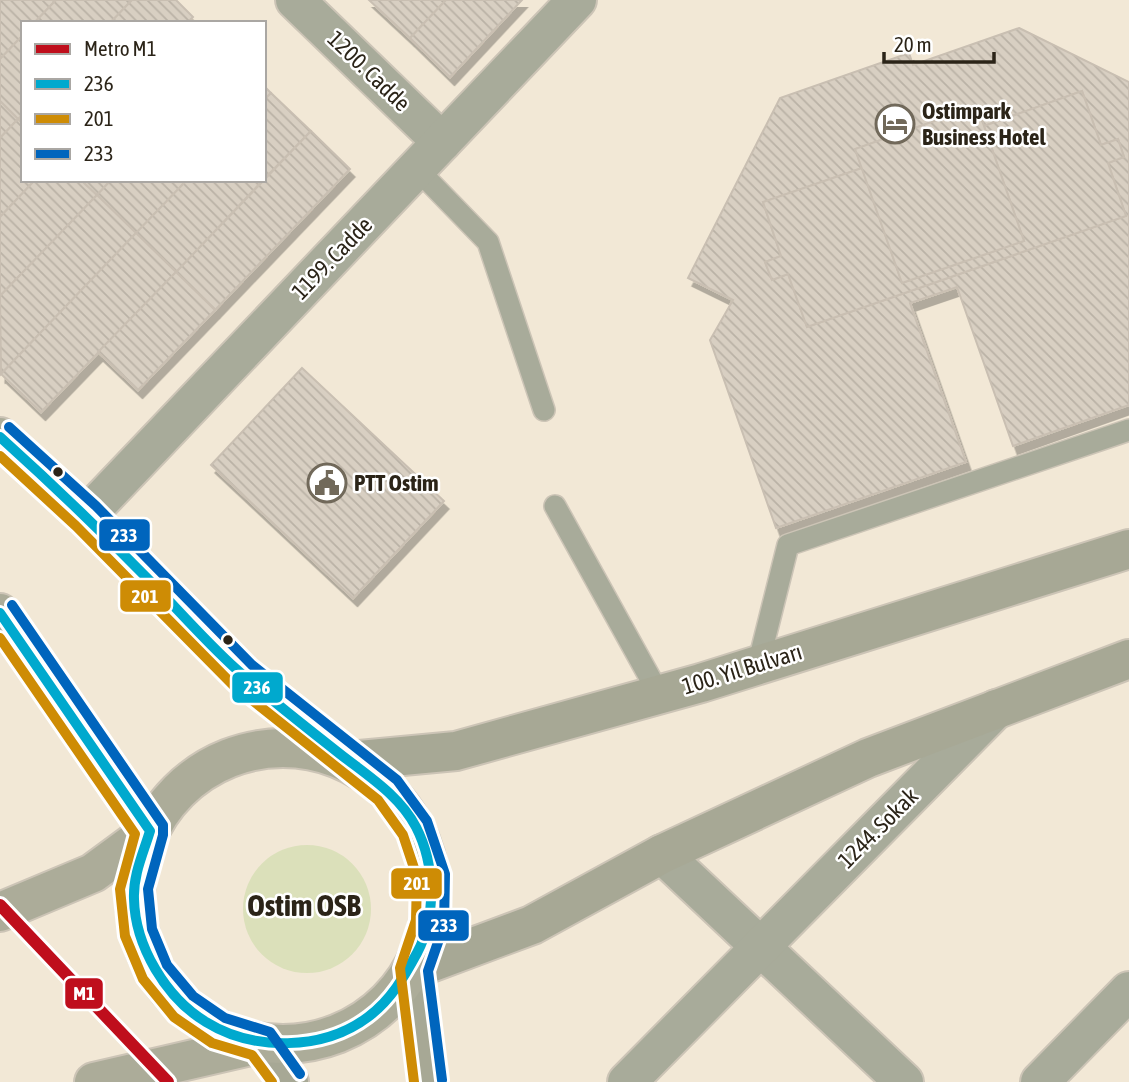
<svg xmlns="http://www.w3.org/2000/svg" width="1129" height="1082" font-family="'Asap Condensed',sans-serif">
<style>
.grass{fill:#dbe0ba}
.building{fill:url(#building-back-hatch);stroke:#c9bfb2;stroke-width:2;fill-rule:evenodd;filter:url(#shadow)}
.lines{fill:none;stroke-linecap:round;stroke-linejoin:round}
.service-casing{stroke:#ccc4b6;stroke-width:24}
.minor-casing{stroke:#ccc4b6;stroke-width:42}
.secondary-casing{stroke:#ccc4b6;stroke-width:42}
.primary-casing{stroke:#ccc4b6;stroke-width:42}
.service{stroke:#a8ab9a;stroke-width:21}
.minor{stroke:#a8ab9a;stroke-width:38}
.secondary{stroke:#a7a895;stroke-width:38}
.primary{stroke:#acac99;stroke-width:38}
.bus-1-casing{stroke:#fff;stroke-width:16}
.bus-2-casing{stroke:#fff;stroke-width:16}
.bus-3-casing{stroke:#fff;stroke-width:16}
.bus-1{stroke:#00a9ce;stroke-width:10}
.bus-2{stroke:#ce8c05;stroke-width:10}
.bus-3{stroke:#0065bd;stroke-width:10}
.metro-1-casing{stroke:#fff;stroke-width:18}
.metro-1{stroke:#bf0e1c;stroke-width:12}
.bus-dot{fill:#2b2418;stroke:#fff;stroke-width:2.5}
.labels{text-anchor:middle;dominant-baseline:central;stroke-width:5;stroke-linejoin:round;paint-order:stroke}
.street-label{font-size:23px;fill:#2b2418;stroke:#fff}
.poi-label{font-size:23px;font-weight:bold;fill:#2b2418;stroke:#fff;text-anchor:start}
.district-label{font-size:30px;font-weight:bold;fill:#2b2418;stroke:#fff}
.line-badge{stroke:#fff;stroke-width:2.5}
.badge-label{font-size:19px;text-anchor:middle;font-weight:bold;fill:#fff}
</style>
<defs>
<pattern id="building-back-hatch" width="6" height="6" patternUnits="userSpaceOnUse" patternTransform="scale(1.75)"><rect width="6" height="6" fill="#d8cfc2"/><path d="M-1 5l2 2M0 0l6 6M5-1l2 2" fill="none" stroke="#bab2a6"/></pattern>
<filter id="shadow"><feDropShadow dx="4.5" dy="8" stdDeviation="0" flood-color="#0004"/></filter>
</defs>
<rect width="100%" height="100%" fill="#f2e8d6"/>
<circle class="grass" cx="307" cy="909" r="64"/>
<g class="building">
<path d="M0,0H56L34,23H23V35L0,59Z"/>
<path d="M56,0H132L110,23H34Z"/>
<path d="M132,0H176L193,17L187,23H110Z"/>
<path d="M369,0H446L410,38Z"/>
<path d="M446,0H522L450,77L410,38Z"/>
<path d="M1019,28L1129,82V405L1013,446L957,287L910,303L966,462L776,528L710,340L733,300L688,278L780,98L909,53L913,65ZM1082,91L1101,145L1118,139L1124,157L1108,163L1126,216L807,327L788,274L772,280L765,262L781,256L763,202L862,168L855,149L977,106L984,126Z"/>
<path d="M23,35V114L18,119L0,101V59Z"/>
<path d="M264,86L271,93L264,100Z"/>
<path d="M1082,91L1101,145L1118,139L1124,157L1108,163L1126,216L807,327L788,274L772,280L765,262L781,256L763,202L862,168L902,283L1024,241L984,126Z"/>
<path d="M271,93L311,131L264,179V100Z"/>
<path d="M0,101L18,119L0,138Z"/>
<path d="M977,106L1024,241L902,283L855,149Z"/>
<path d="M18,119L23,124V180H35L0,217V138Z"/>
<path d="M311,131L350,169L215,310L176,272Z"/>
<path d="M35,180H81L97,195L0,296V217Z"/>
<path d="M81,180H111L97,195Z"/>
<path d="M111,180H187L136,233L97,195Z"/>
<path d="M187,180H263L176,272L136,233Z"/>
<path d="M97,195L136,233L1,374L0,296Z"/>
<path d="M136,233L176,272L41,412L1,374Z"/>
<path d="M176,272L215,310L138,390L98,352Z"/>
<path d="M302,368L444,501L353,598L211,465Z"/>
</g>
<g class="lines">
<defs>
<g id="service">
<path d="M417,169L488,242L544,410"/>
<path d="M555,506L659,694"/>
<path d="M758,665L788,545L1129,430"/>
</g>
<g id="minor">
<path d="M295,0L442,142"/>
<path d="M86,516L577,0"/>
<path d="M662,854L904,1082"/>
<path d="M627,1082L996,709"/>
<path d="M1040,1082L1129,991"/>
</g>
<g id="secondary">
<path d="M349,761L456,751L701,683L1129,549"/>
<path d="M261,1043L289,1082"/>
<path d="M428,1082L414,969L532,925L662,854L868,758L1129,659"/>
</g>
<g id="primary">
<path d="M0,437L86,516L243,675L339,753"/>
<path d="M0,613L150,831"/>
<circle cx="283" cy="896" r="148"/>
<path d="M0,912L93,873L150,831"/>
<path d="M94,1082L259,1044"/>
</g>
</defs>
<use href="#service" class="service-casing"/>
<use href="#minor" class="minor-casing"/>
<use href="#secondary" class="secondary-casing"/>
<use href="#primary" class="primary-casing"/>
<use href="#service" class="service"/>
<use href="#minor" class="minor"/>
<use href="#secondary" class="secondary"/>
<use href="#primary" class="primary"/>
<defs>
<path id="bus-1" d="M0,437C50,482 98,528 145,576C175,606 203,639 235,668C269,699 305,726 340,754C368,776 399,795 416,827C435,864 437,916 417,953C404,977 391,1000 368,1017C323,1051 253,1051 206,1022C166,998 135,946 134,899C133,875 143,854 150,831L0,613"/>
<g id="bus-2">
<path d="M0,456L76,526L233,685L378,800L403,835L417,877L416,920L400,968L414,1082"/>
<path d="M0,638L135,834L120,889L125,936L143,979L174,1017L212,1043L252,1055L272,1082"/>
</g>
<g id="bus-3">
<path d="M9,427L96,506L252,665L397,780L427,821L445,874L444,925L428,971L442,1080"/>
<path d="M12,605L163,825V835L148,889L152,929L167,965L193,996L225,1018L270,1032L300,1074"/>
</g>
</defs>
<use href="#bus-1" class="bus-1-casing"/>
<use href="#bus-2" class="bus-2-casing"/>
<use href="#bus-3" class="bus-3-casing"/>
<use href="#bus-1" class="bus-1"/>
<use href="#bus-2" class="bus-2"/>
<use href="#bus-3" class="bus-3"/>
<defs>
<path id="metro-1" d="M0,905L168,1082"/>
</defs>
<use href="#metro-1" class="metro-1-casing"/>
<use href="#metro-1" class="metro-1"/>
</g>
<defs>
<symbol id="hotel-ring" viewBox="-11 -11 22 22"><circle r="9.5" fill="#fff" stroke="#71695a" stroke-width="1.5"/><path d="M-6-4.5h1.5V1H6V5H4.5V3h-9V5H-6ZM-4 0a1.8 1.8 0 1 1 3.6 0ZM.5 0V-2.5h3Q6-2.5 6 0Z" fill="#71695a"/></symbol>
<symbol id="civic-ring" viewBox="-11 -11 22 22"><circle r="9.5" fill="#fff" stroke="#71695a" stroke-width="1.5"/><path d="M-.6-6.5H3V-4.5H.6V-3L4-1V1h2V6H-6V1h2V-1L-.6-3ZM-1.2 2.5V6h2.4V2.5Z" fill="#71695a"/></symbol>
</defs>
<g fill-rule="evenodd">
<use href="#hotel-ring" x="873" y="102" width="44" height="44"/>
<use href="#civic-ring" x="305" y="461" width="44" height="44"/>
</g>
<g class="bus-dot">
<circle cx="58" cy="472" r="6"/>
<circle cx="228" cy="640" r="6"/>
</g>
<g class="labels">
<g class="street-label">
<text transform="translate(369 71) rotate(44)">1200. Cadde</text>
<text transform="translate(332 258) rotate(-46)">1199. Cadde</text>
<text transform="translate(742 669) rotate(-17)">100. Yıl Bulvarı</text>
<text transform="translate(878 828) rotate(-45)">1244. Sokak</text>
</g>
<g class="poi-label">
<text x="922" y="111">Ostimpark<tspan x="922" dy="26">Business Hotel</tspan></text>
<text x="354" y="483">PTT Ostim</text>
</g>
<g class="district-label">
<text x="304" y="905">Ostim OSB</text>
</g>
</g>
<g class="line-badge">
<rect x="98" y="518" width="53" height="34" rx="7" fill="#0065bd"/>
<rect x="119" y="579" width="53" height="34" rx="7" fill="#ce8c05"/>
<rect x="231" y="671" width="53" height="33" rx="7" fill="#00a9ce"/>
<rect x="390" y="867" width="53" height="33" rx="7" fill="#ce8c05"/>
<rect x="417" y="909" width="53" height="33" rx="7" fill="#0065bd"/>
<rect x="64" y="977" width="40" height="33" rx="7" fill="#bf0e1c"/>
</g>
<g class="badge-label">
<text x="124" y="542">233</text>
<text x="145" y="603">201</text>
<text x="257" y="694">236</text>
<text x="417" y="890">201</text>
<text x="444" y="932">233</text>
<text x="84" y="1000">M1</text>
</g>
<rect x="21" y="21" width="245" height="161" fill="#ffffff" stroke="#aaa7a3" stroke-width="2"/>
<rect x="35" y="44" width="35" height="10" fill="#bf0e1c" stroke="#aaa7a3" stroke-width="2"/>
<text x="84" y="56" font-size="21" fill="#2b2418">Metro M1</text>
<rect x="35" y="79" width="35" height="10" fill="#00a9ce" stroke="#aaa7a3" stroke-width="2"/>
<text x="84" y="91" font-size="21" fill="#2b2418">236</text>
<rect x="35" y="114" width="35" height="10" fill="#ce8c05" stroke="#aaa7a3" stroke-width="2"/>
<text x="84" y="126" font-size="21" fill="#2b2418">201</text>
<rect x="35" y="149" width="35" height="10" fill="#0065bd" stroke="#aaa7a3" stroke-width="2"/>
<text x="84" y="161" font-size="21" fill="#2b2418">233</text>
<path d="M884 52v10h110v-10" fill="none" stroke="#2b2418" stroke-width="3.5"/>
<text x="894" y="52" font-size="21" fill="#2b2418" stroke="#ffffff" stroke-width="5" paint-order="stroke">20 m</text>
</svg>
